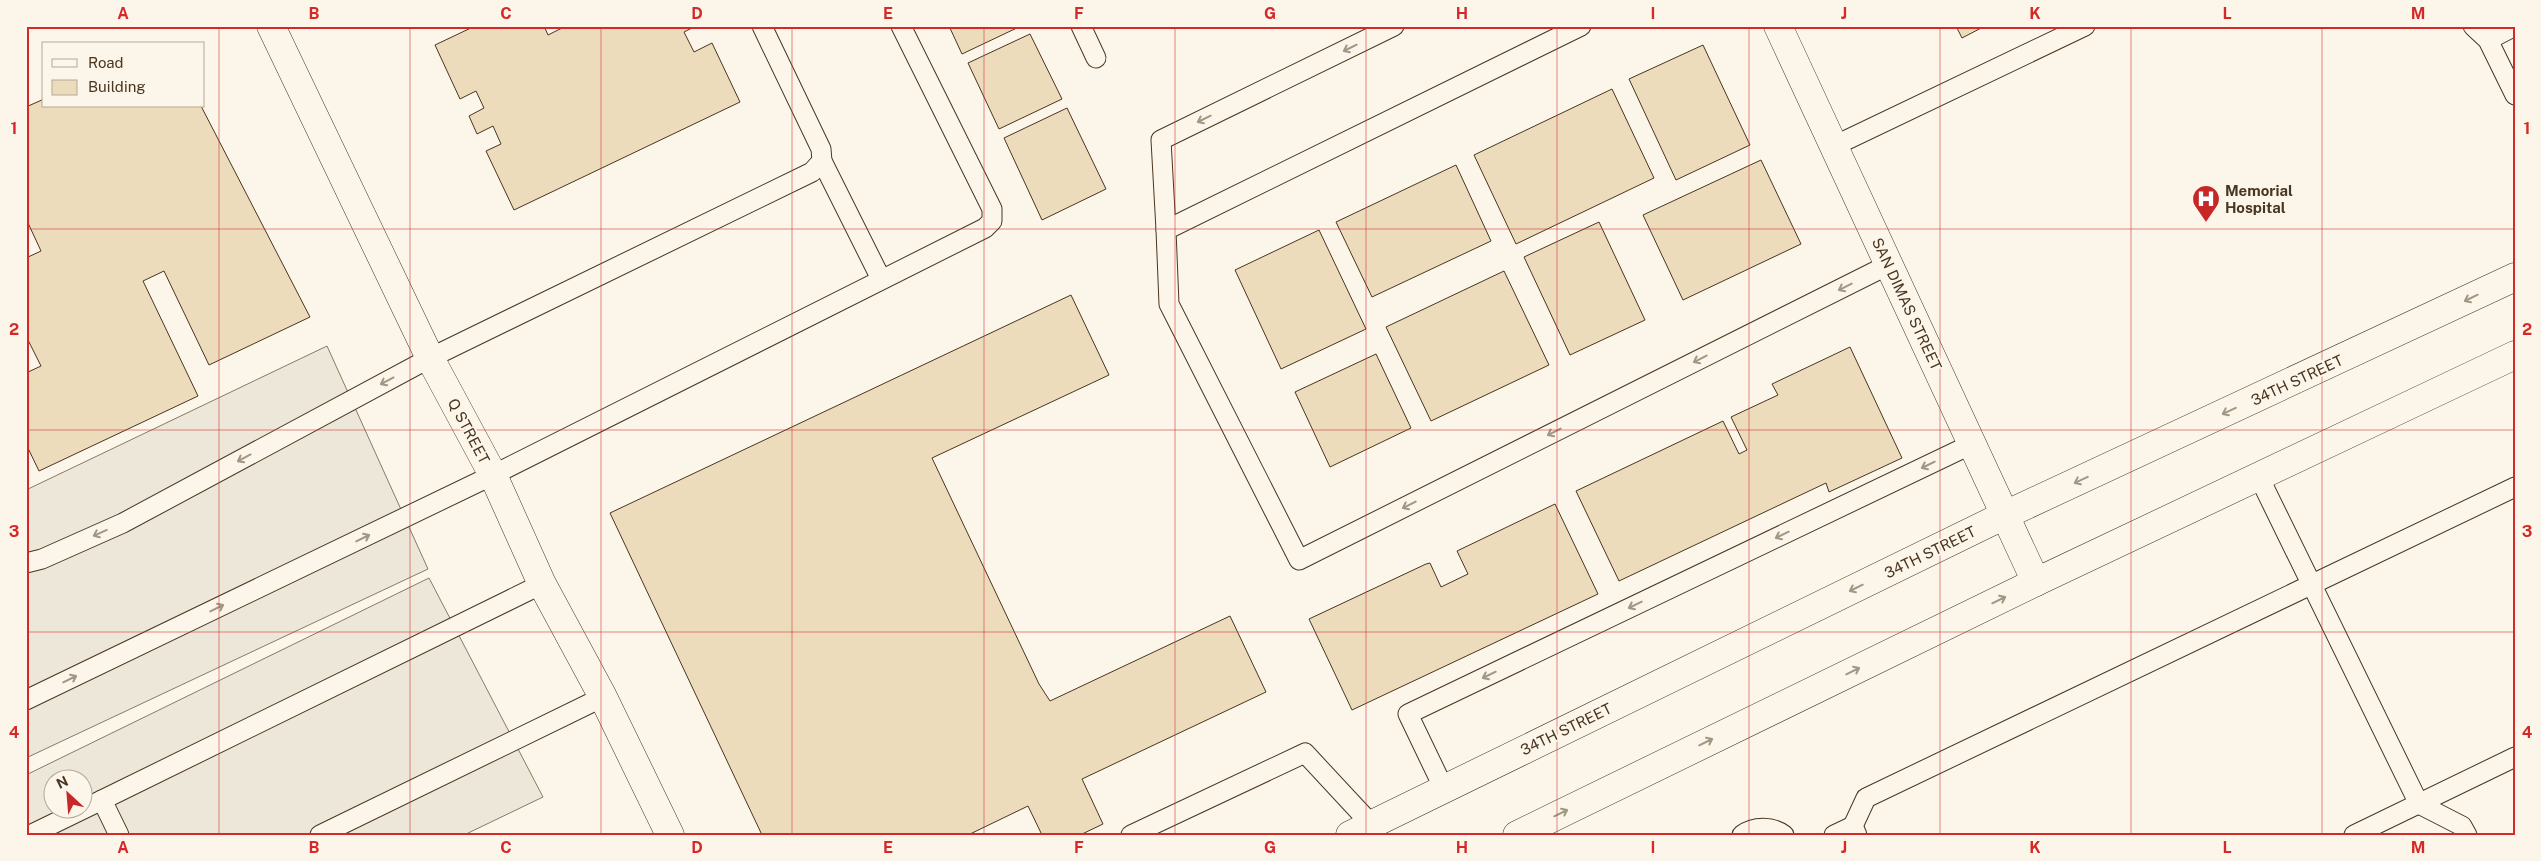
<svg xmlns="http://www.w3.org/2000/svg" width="2541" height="861" font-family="'Public Sans',sans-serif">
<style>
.parking{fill:#ede7d9;stroke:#887966;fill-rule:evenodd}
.building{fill:#ecdcbc;stroke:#4a3520}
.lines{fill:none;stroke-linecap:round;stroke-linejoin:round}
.service-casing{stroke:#4a3520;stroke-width:21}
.tertiary-casing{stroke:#4a3520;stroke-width:29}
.service{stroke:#fbf6e9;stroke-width:19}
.tertiary{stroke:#fbf6e9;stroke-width:28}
.oneway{stroke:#a29684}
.grid{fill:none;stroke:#d62828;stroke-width:1;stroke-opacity:0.55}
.labels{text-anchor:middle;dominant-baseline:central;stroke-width:4;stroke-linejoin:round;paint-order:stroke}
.poi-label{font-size:15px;font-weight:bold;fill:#4a3520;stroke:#fbf6e9;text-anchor:start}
.street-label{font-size:15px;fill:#4a3520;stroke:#fbf6e9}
.neatline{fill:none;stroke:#d62828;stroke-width:2}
.grid-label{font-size:16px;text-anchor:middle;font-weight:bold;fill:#d62828}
</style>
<rect width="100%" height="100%" fill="#fbf6e9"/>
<g class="parking">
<path d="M327,346L428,569L26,758V490Z"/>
<path d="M429,578L543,797L464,835H26V775ZM52,778H82V808H52Z"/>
</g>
<g class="building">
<path d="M475,26H544L548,35L566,26H696L684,32L694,52L712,43L740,102L514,210L486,151L501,144L493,126L477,134L469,116L484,108L476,91L460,99L435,45Z"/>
<path d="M949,26H1021L962,54Z"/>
<path d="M1956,26H1985L1962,38Z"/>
<path d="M1030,34L1062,99L999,129L968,63Z"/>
<path d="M1703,45L1750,145L1676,180L1629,79Z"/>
<path d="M1612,89L1654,178L1516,244L1474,155Z"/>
<path d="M44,99V106H201L310,317L209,365L164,271L143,281L198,396L39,471L26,444V373L41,366L26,336V258L41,251L28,223L26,224V107Z"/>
<path d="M1067,108L1106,189L1042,220L1004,138Z"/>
<path d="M1761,160L1801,244L1683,300L1643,215Z"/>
<path d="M1456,165L1491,241L1372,297L1336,222Z"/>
<path d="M1599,222L1645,320L1570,355L1524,257Z"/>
<path d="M1319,230L1366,329L1281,369L1235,270Z"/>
<path d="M1504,271L1549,365L1431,421L1386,327Z"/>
<path d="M1071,295L1109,375L932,458L1039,684L1050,701L1230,616L1266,692L1082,779L1103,824L1080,835H1042L1028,806L968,835H762L610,513Z"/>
<path d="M1850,347L1902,458L1829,492L1826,483L1619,581L1576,491L1723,421L1739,454L1747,450L1731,417L1778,395L1772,384Z"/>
<path d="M1376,354L1411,428L1330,467L1295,392Z"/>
<path d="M1555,504L1598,594L1352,710L1309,619L1426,564L1430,563L1441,587L1468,574L1457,551Z"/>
</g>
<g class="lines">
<defs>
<g id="service">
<path d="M1081,26L1096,58"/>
<path d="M1581,26L1166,230L1169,304L1299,560L1888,265"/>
<path d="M2473,26L2488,40L2515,95"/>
<path d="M2488,40L2515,26"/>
<path d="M1834,146L2085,26"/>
<path d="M822,161L881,279"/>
<path d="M1166,230L1161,140L1394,26"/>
<path d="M2259,477L2419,804L2462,826L2467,835"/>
<path d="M26,563L42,559L123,523L430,358L812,172L822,161L821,149L762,26"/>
<path d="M26,700L493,475L985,228L992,221V209L901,26"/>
<path d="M1444,789L1408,714L1972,444"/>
<path d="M102,800L542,584"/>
<path d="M1853,826L1866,798L2515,487"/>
<path d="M30,835L102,800L119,835"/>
<path d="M320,835L603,697"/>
<path d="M1131,835L1305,753L1371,824"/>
<path d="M1742,835C1754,826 1772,826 1784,835"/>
<path d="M1834,835L1853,826L1857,835"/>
<path d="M2354,835L2515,757"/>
</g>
<g id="tertiary">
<path d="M271,26L430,358L493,475L542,584L603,697L670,835"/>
<path d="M1778,26L2036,582"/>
<path d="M1350,835L2005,515L2515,277"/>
<path d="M1517,835L2036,582L2515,355"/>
</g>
</defs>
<use href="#service" class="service-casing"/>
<use href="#tertiary" class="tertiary-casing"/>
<use href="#service" class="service"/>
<use href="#tertiary" class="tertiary"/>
</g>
<defs><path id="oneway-shaft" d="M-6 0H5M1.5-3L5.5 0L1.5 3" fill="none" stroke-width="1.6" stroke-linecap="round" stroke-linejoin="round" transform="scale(1.25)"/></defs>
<g class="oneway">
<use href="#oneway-shaft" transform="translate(1350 48) rotate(154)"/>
<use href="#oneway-shaft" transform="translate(1204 119) rotate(154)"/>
<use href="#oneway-shaft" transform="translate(1845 287) rotate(153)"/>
<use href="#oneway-shaft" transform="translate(2471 298) rotate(154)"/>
<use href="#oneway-shaft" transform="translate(1700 359) rotate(153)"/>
<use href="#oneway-shaft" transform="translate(387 381) rotate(152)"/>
<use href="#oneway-shaft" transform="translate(2229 411) rotate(155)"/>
<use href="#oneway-shaft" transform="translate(1554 432) rotate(153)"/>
<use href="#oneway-shaft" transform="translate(244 458) rotate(152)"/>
<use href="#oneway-shaft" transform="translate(1928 465) rotate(154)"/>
<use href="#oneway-shaft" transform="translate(2081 480) rotate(155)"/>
<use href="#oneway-shaft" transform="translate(1409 505) rotate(153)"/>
<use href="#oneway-shaft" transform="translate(100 533) rotate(156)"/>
<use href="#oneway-shaft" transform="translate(1782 535) rotate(154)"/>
<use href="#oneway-shaft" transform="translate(363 538) rotate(-26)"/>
<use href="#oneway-shaft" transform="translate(1856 588) rotate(154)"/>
<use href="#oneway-shaft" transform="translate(1999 600) rotate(-26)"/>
<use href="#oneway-shaft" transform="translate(1635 605) rotate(154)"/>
<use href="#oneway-shaft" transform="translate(217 608) rotate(-26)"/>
<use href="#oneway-shaft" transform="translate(1853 671) rotate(-26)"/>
<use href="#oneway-shaft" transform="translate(1489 675) rotate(154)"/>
<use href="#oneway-shaft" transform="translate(70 679) rotate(-26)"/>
<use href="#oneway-shaft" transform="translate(1706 742) rotate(-26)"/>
<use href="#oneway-shaft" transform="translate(1561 813) rotate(-26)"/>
</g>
<path class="grid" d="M219,26V835M410,26V835M601,26V835M792,26V835M984,26V835M1175,26V835M1366,26V835M1557,26V835M1749,26V835M1940,26V835M2131,26V835M2322,26V835M26,229H2515M26,430H2515M26,632H2515"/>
<defs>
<symbol id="hospital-pin" viewBox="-11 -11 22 30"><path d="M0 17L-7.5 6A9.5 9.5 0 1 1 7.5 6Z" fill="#c62828" stroke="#fbf6e9"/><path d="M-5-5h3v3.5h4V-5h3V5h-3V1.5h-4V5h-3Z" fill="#fff"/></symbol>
</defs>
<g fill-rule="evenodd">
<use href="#hospital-pin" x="2190" y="183" width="32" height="43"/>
</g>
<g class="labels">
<g class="poi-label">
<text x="2225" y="190">Memorial<tspan x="2225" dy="17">Hospital</tspan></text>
</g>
<g class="street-label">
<text transform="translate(1907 304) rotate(65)">SAN DIMAS STREET</text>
<text transform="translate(2297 380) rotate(-25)">34TH STREET</text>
<text transform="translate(469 431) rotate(62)">Q STREET</text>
<text transform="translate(1930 552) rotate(-26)">34TH STREET</text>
<text transform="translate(1566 729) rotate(-26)">34TH STREET</text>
</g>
</g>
<rect width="2541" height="861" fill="none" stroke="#fbf6e9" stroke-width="55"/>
<rect x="42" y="42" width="162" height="65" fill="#fbf6e9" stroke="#b4a999"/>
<rect x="52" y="59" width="25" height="8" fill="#fbf6e9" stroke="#b4a999"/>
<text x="88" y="68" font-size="15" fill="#4a3520">Road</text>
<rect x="52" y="80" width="25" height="15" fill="#ecdcbc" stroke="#b4a999"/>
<text x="88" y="92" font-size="15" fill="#4a3520">Building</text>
<g transform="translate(68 794) rotate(334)"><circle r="24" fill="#fbf6e9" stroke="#b4a999"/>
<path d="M0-4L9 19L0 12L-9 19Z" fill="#c62828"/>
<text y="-8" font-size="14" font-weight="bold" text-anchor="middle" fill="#4a3520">N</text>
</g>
<rect x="28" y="28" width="2486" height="806" class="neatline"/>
<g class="grid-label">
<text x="123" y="19">A</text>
<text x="314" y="19">B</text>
<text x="506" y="19">C</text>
<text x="697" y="19">D</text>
<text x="888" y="19">E</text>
<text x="1079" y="19">F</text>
<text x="1270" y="19">G</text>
<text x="1462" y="19">H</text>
<text x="1653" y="19">I</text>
<text x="1844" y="19">J</text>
<text x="2035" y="19">K</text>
<text x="2227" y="19">L</text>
<text x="2418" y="19">M</text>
<text x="14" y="134">1</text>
<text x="2527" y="134">1</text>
<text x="14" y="335">2</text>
<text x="2527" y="335">2</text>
<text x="14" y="537">3</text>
<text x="2527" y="537">3</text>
<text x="14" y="738">4</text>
<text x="2527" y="738">4</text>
<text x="123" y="853">A</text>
<text x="314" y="853">B</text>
<text x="506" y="853">C</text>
<text x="697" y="853">D</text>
<text x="888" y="853">E</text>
<text x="1079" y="853">F</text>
<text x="1270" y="853">G</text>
<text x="1462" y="853">H</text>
<text x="1653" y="853">I</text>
<text x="1844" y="853">J</text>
<text x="2035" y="853">K</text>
<text x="2227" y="853">L</text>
<text x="2418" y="853">M</text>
</g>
</svg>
